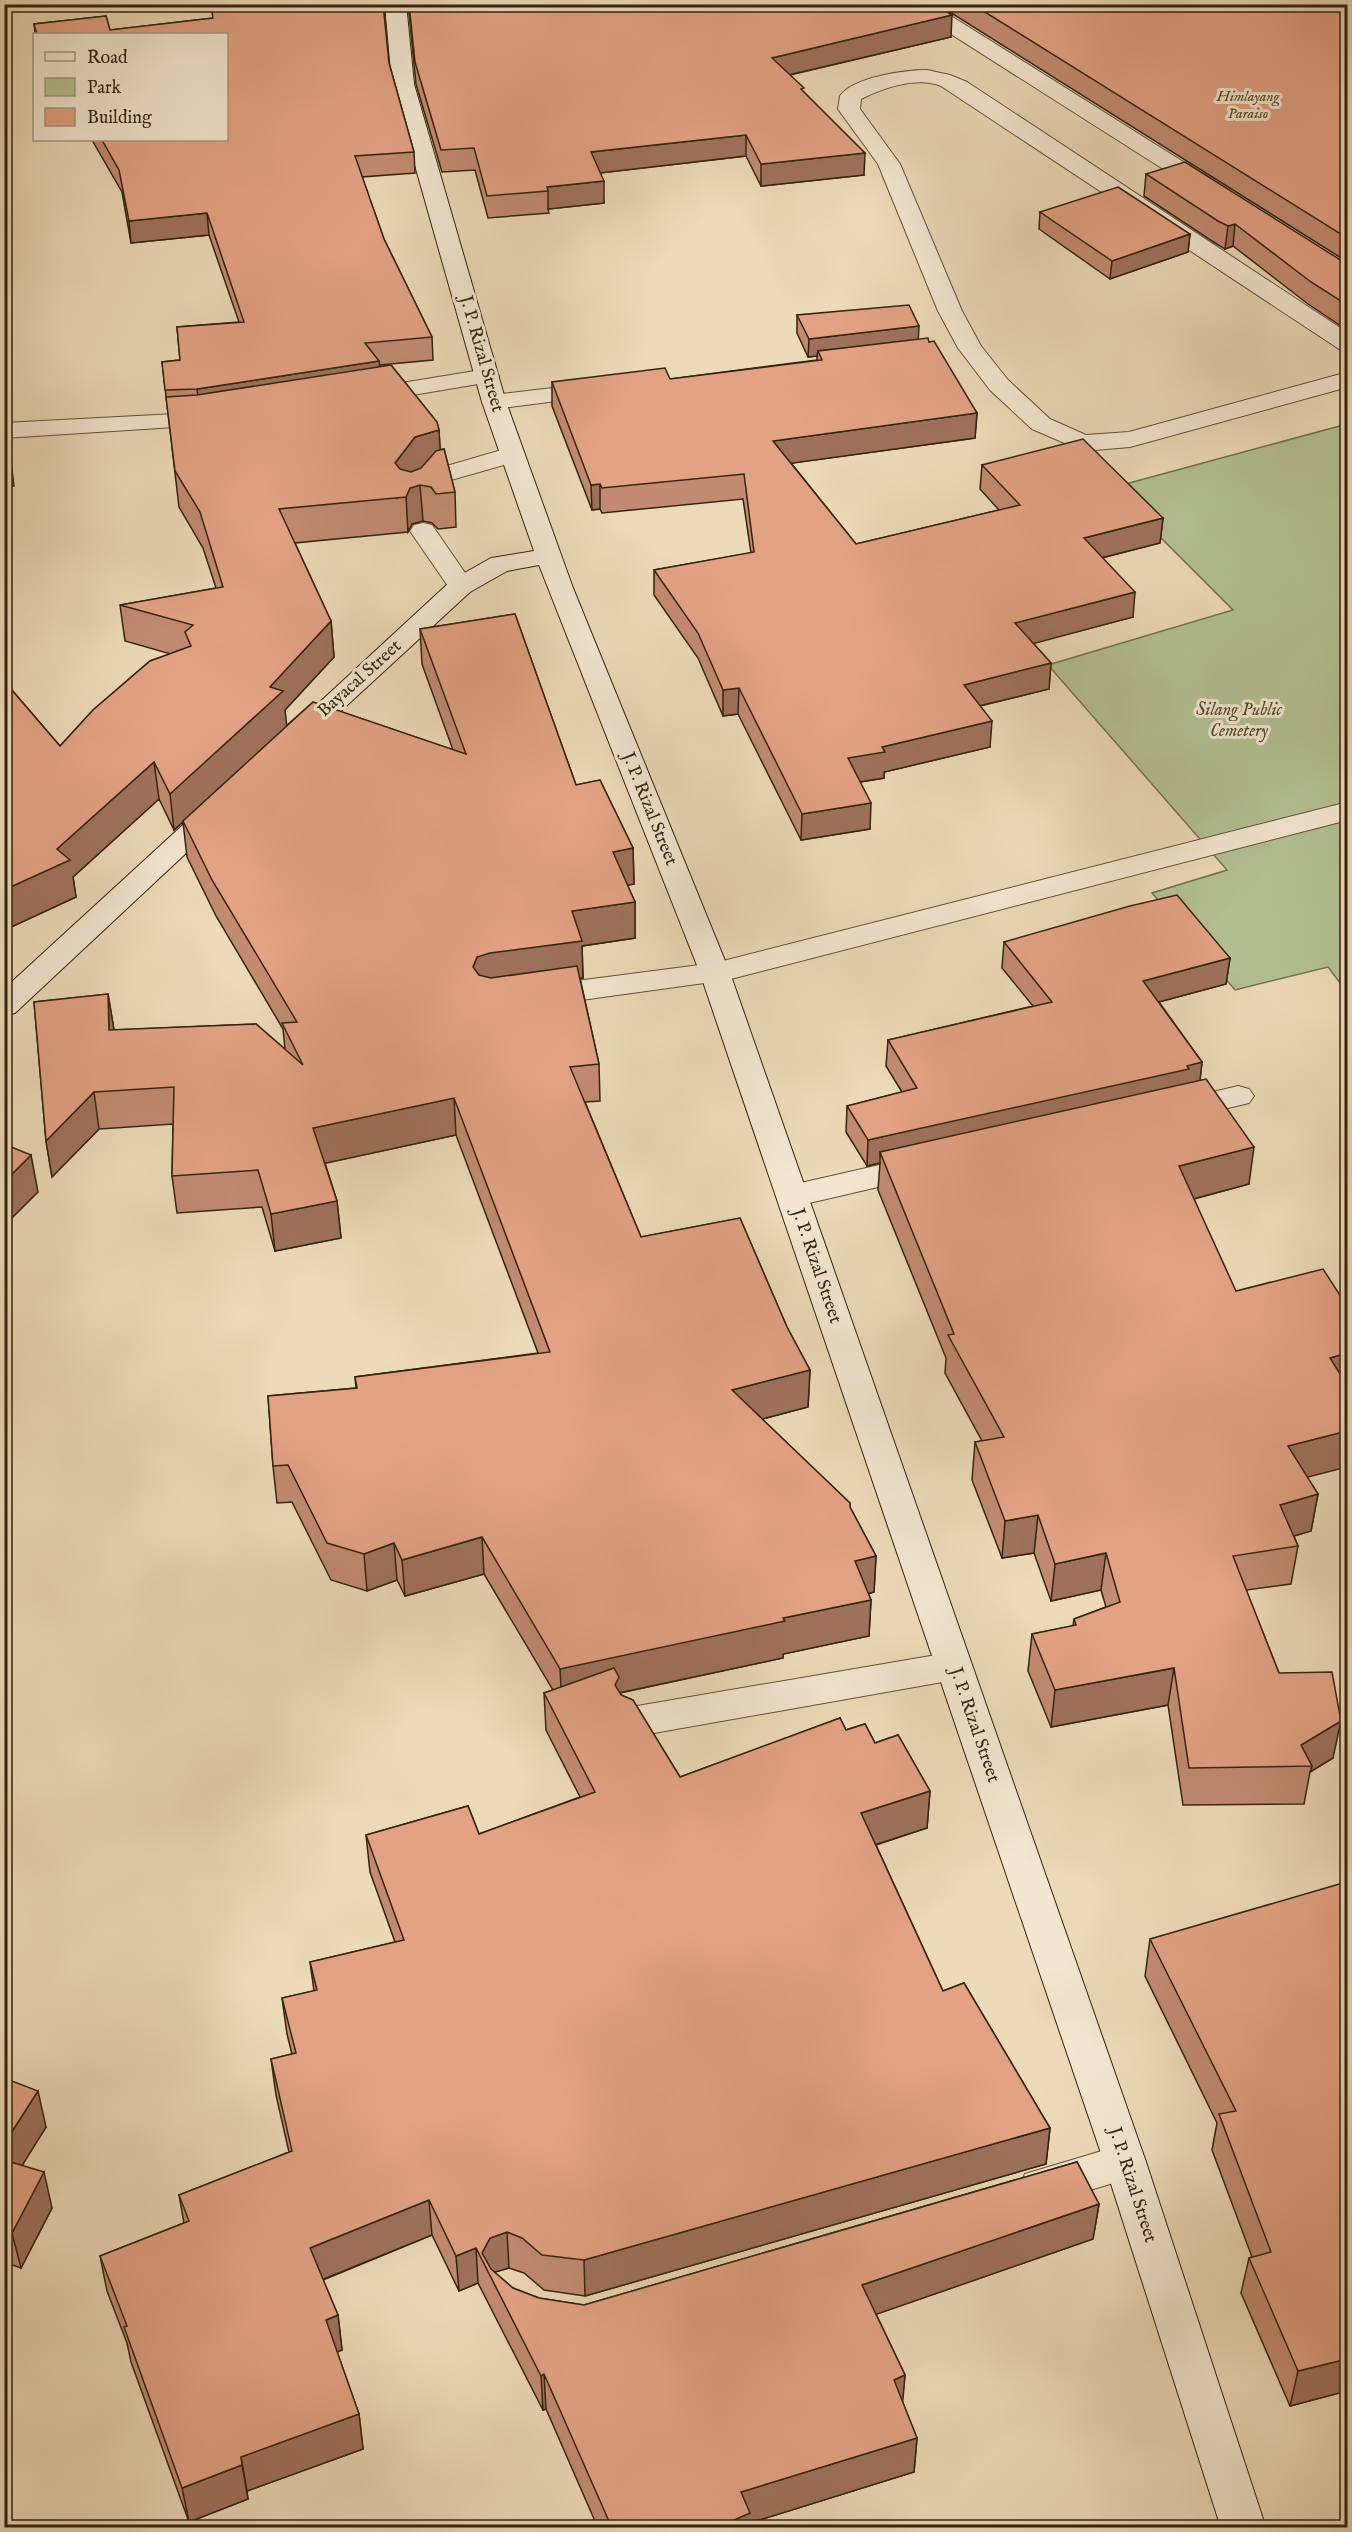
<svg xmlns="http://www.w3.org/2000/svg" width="1352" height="2532" font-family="'IM FELL English',serif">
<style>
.green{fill:#b3c193;stroke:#737250;stroke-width:1.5}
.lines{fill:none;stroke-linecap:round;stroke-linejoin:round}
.service-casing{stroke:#625138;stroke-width:2}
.minor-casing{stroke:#625138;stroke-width:2}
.secondary-casing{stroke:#33230d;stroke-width:2}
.service{fill:#f3e7d1;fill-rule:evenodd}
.minor{fill:#f3e7d1;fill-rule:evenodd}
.secondary{fill:#f3e7d1;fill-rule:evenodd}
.wall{fill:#c38b72;stroke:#33230d;stroke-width:1.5}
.shaded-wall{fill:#9f715c;stroke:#33230d;stroke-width:1.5}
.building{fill:#e3a284;stroke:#33230d;stroke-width:1.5}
.labels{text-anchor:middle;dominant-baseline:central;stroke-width:6;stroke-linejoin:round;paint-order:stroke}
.far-park-label{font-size:15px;font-style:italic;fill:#534a2e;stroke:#f3e7d1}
.street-label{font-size:18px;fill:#33230d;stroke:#f3e7d1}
.park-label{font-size:18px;font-style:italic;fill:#534a2e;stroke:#f3e7d1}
</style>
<rect width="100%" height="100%" fill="#eddab8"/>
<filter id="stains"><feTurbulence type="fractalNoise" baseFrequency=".00333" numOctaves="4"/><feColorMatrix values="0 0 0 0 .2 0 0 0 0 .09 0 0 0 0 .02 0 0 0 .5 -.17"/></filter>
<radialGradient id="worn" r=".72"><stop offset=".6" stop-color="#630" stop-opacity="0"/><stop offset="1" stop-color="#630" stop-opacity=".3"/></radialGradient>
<path class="green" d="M1347,424V992L1328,967L1235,990L1152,893L1227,870L1048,665L1233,610L1111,488Z"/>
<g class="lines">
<defs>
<g id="service">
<path d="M512,447L521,450L525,455L521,460L437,484L422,501L413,504L404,501L400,496L419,474Z"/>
<path d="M423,523L432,525L470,580L474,586L470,592L461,594L452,592L410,531L414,525Z"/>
<path d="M715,963L726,966L730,973L726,980L538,1006L527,1003L523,996L527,989L538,986Z"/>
<path d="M954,1652L967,1656L972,1666L967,1676L954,1680L637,1736L624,1731L618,1721L624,1711L637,1706Z"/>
<path d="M1125,2144L1140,2149L1146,2162L1140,2175L1040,2205L1025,2200L1019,2187L1025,2174Z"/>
</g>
<g id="minor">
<path d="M907,4H932L1220,185L1223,190L1220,195L1212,197L1204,195L910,8Z"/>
<path d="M927,70L950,75L967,82L1348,333V351L1339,349L941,86C917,76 883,88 861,99L860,109L900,164L962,311L981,346L1008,380L1050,419L1086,435L1129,432L1348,372V387L1130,447L1083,451L1032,429L990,390L958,348L938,311L878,164L838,109L840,96C853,77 905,70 927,70Z"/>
<path d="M487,369L496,371L499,376L496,381L365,403L356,401L353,396L356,391L365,389Z"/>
<path d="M595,383L604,385L607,390L604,395L494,409L485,407L482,402L485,397L494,395Z"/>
<path d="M213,412L222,414L225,419L222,424L4,438V423Z"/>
<path d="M1348,802V820L715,983L704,980L700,973L704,966L715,963Z"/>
<path d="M1238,1086L1249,1089L1254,1096L1249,1103L1178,1120L1167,1117L1162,1110L1167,1103Z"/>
<path d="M923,1155L934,1158L939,1166L934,1174L792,1207L781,1204L776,1196L781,1188L792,1185Z"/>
</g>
<g id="secondary">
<path d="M385,4H406L414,84L506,402L573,588L730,973L1146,2162L1266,2528H1221L1104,2162L700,973L539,565L507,571L470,592L305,744L295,746L285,744L281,738L452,580L491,558L534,551L482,402L392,84Z"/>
<path d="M219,798L229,801L233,807L229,813L15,1013L4,1016V989L209,801Z"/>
</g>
</defs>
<use href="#service" class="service-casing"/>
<use href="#minor" class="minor-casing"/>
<use href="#secondary" class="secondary-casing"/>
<use href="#service" class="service"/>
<use href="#minor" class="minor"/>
<use href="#secondary" class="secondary"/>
</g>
<g class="wall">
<path d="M211,4H383L389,63L414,152L415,173L362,177L384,239L432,337L433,360L380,365V367L391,365L437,422L439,430L440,450L444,449L455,492L456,527L438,529L432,523L423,521L412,524L408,532L295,543L331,621L334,657L285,710L286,726L313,702L453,750L422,664L420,629L515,614L576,785L600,780L633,848L634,884L627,885L635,902V938L582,946L583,978H580L599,1064L600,1101L585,1102L641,1237L740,1218L787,1327L810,1370L808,1407L762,1419L850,1503V1507L876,1556L874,1592L868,1594L871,1600L869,1636L783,1654V1658L620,1693L621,1695L633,1700L680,1777L840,1718L846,1730L865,1724L875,1743L898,1735L930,1791L927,1828L876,1845L943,1991L964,1983L1050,2128L1046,2164L585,2296L544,2290L524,2273L509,2268L494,2272L513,2288L539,2298L584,2305L1077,2162L1099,2204L1093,2239L876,2314L905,2375L902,2401L917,2438L914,2472L750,2523V2528H598L546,2409L543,2410L478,2283L459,2291L432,2235L323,2280L338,2315L342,2350L337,2352L359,2414L363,2449L247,2491L248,2499L189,2522L131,2362L127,2343L107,2291L100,2256L184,2223L179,2195L289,2152L276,2095L271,2059L292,2054L287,2034L282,1998L314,1991L310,1962L395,1942L370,1872L366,1835L468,1806L479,1834L580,1797L546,1730L544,1693L553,1690L484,1574L405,1596L397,1580L367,1591L331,1580L292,1502L277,1503L273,1466L268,1396L356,1388L355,1377L538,1353L456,1135L325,1163L337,1201L341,1238L275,1251L262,1207L177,1213L172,1176L173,1124L99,1129L52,1177L46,1141L34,1002L108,994L114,1030L256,1024L285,1049L283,1029L216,916L187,857L183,822L174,830L159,799L73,877L76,897L7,929L4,927V688L11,689L60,746L93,710L150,661L171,654L125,641L120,605L216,588L203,548L179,507L162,362L180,360L177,327L239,322L209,235L131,243L122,192L92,140H226V34H35L34,24L106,16L110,30L213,18Z"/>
<path d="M408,4H935L951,37L790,75L804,93L864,175L761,186L746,156L600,173L604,203L548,209L549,213L488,218L475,170L442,172L416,84Z"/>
<path d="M937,4H1347V330L1308,304L1233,246L1225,249L1215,243L1144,196L1146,174L1342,261H1346Z"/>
<path d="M1040,212L1190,234L1188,252L1110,279L1039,229Z"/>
<path d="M797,315L929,342L977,413L975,438L791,463L856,544L999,510L980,489L982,465L1163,518L1160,543L1102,558L1133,617L1033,643L1051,663L1049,689L980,706L990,747L884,772V778L860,782L870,829L801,840L738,714L723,716L698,658L654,595V570L751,553L743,499L602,513L600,509L592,510L552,406V382L670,379L817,360V356L808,357L797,333Z"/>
<path d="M1004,942L1230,958L1226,984L1159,1002L1202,1062L1200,1080L1249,1184L1194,1199L1307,1477L1318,1494L1311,1531L1294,1536L1298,1546L1291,1584L1246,1590L1279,1673L1333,1758L1310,1772L1304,1804L1183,1805L1168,1705L1051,1727L1028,1671L1032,1634L1073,1626L1074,1619L1106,1607L1101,1590L1051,1601L1034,1553L1002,1558L972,1480L975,1442L982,1441L945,1373L946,1358L878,1190L880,1163L867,1166L846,1132L847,1106L902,1092L886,1066L888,1040L1033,1006L1002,968Z"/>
<path d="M1347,1891V2391L1290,2406L1241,2293L1249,2258L1252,2257L1212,2150L1217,2123L1145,1976L1150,1939Z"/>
<path d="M4,2078L46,2127L22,2165L52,2208L21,2268L4,2262Z"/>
</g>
<g class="shaded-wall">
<path d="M952,15L951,37L771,79L772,58Z"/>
<path d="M746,135V156L591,174V152Z"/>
<path d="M865,153L864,175L761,186V164Z"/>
<path d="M604,181V203L548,209V191L547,187Z"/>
<path d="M207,213L209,235L131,243L129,221Z"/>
<path d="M1235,224L1233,246L1225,249L1228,226Z"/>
<path d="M1190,234L1188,252L1110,279L1112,261Z"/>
<path d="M919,326L918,344L818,351L817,356L808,357L809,339Z"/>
<path d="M379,361L381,383L200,412L197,389Z"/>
<path d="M4,406L14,486L4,487Z"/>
<path d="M977,413L975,438L772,466L773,441Z"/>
<path d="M439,430L441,465L417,473L397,498L395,463L415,437Z"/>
<path d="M600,484V509L592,510L591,485Z"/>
<path d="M420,485L423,521L412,524L408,532L406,497L410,488Z"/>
<path d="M1163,518L1160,543L1081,563L1084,538Z"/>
<path d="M1135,592L1133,617L1013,649L1015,623Z"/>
<path d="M331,621L334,657L285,710L287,728L174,830L170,794Z"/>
<path d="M1051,663L1049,689L962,710L964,685Z"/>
<path d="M739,688L738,714L723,716V690Z"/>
<path d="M992,721L990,747L884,772V778L847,784L848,758L882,747Z"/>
<path d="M154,762L159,799L73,877L76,897L7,929L4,914V890L57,849Z"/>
<path d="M871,803L870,829L801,840L802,814Z"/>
<path d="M633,848L634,884L614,888L613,852Z"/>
<path d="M635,902V938L582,946L583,978L491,990L479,994L473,967L477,957L572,911Z"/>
<path d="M1230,958L1226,984L1140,1007L1143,981Z"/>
<path d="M108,994L114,1030H109Z"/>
<path d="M1202,1062L1199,1089L880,1152V1163L867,1166L868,1140Z"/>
<path d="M94,1092L99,1129L52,1177L46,1141Z"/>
<path d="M454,1098L456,1135L317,1165L313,1128Z"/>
<path d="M1254,1147L1249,1184L1174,1204L1179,1166Z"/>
<path d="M31,1155L38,1192L4,1226V1182Z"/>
<path d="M337,1201L341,1238L275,1251L271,1214Z"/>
<path d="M1347,1353V1389L1330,1358Z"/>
<path d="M810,1370L808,1407L732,1427V1390Z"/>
<path d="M1347,1431V1467L1281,1484L1288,1446Z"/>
<path d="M1318,1494L1311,1531L1273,1542L1280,1505Z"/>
<path d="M1038,1515L1034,1553L1002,1558L1005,1521Z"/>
<path d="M482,1537L484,1574L405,1596L402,1560Z"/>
<path d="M394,1543L397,1580L367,1591L364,1554Z"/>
<path d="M1106,1553L1101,1590L1051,1601L1055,1564Z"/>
<path d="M876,1556L874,1592L853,1598L855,1561Z"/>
<path d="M871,1600L869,1636L783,1654V1658L562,1705L560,1669L783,1618Z"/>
<path d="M1174,1668L1168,1705L1051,1727L1055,1690Z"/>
<path d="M1341,1721L1333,1758L1310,1772L1312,1766L1301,1745Z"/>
<path d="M930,1791L927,1828L859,1850L861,1813Z"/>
<path d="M4,2040L8,2067H4Z"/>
<path d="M38,2091L46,2127L5,2193L4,2144Z"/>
<path d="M1050,2128L1046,2164L585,2296L584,2260Z"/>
<path d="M44,2172L52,2208L21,2268L12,2233Z"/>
<path d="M429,2200L432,2235L314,2283L310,2248Z"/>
<path d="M1099,2204L1093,2239L860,2320L862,2285Z"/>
<path d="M507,2232L509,2268L492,2273L482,2253L490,2238Z"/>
<path d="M476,2248L478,2283L459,2291L456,2256Z"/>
<path d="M338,2315L342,2350L330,2355L326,2320Z"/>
<path d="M1347,2359V2391L1290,2406L1298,2371Z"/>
<path d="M544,2374L546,2409L543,2410L541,2376Z"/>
<path d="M905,2375L902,2410L894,2380Z"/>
<path d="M359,2414L363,2449L247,2491L241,2457Z"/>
<path d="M917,2438L914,2472L750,2523V2528H716L741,2492Z"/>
<path d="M242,2465L248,2499L189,2522L182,2488Z"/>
</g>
<g class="building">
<path d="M211,4H383L389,63L414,152L355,156L384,239L432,337L365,343L379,361L197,389L165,390L162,362L180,360L177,327L244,322L207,213L129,221L119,170L102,140H226V34H37L34,24L106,16L110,30L213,18Z"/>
<path d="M409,4H935L952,15L772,58L804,88L801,89L865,153L761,164L746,135L591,152L604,181L547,187L548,191L487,196L474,148L441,150L415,62Z"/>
<path d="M972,4H1318L1326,7L1336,4H1347V238Z"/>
<path d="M1185,162L1342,261L1347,262V305L1311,282L1235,224L1228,226L1218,221L1146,174Z"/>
<path d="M1118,187L1190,234L1112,261L1040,212Z"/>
<path d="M909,305L919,326L809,339L797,315Z"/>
<path d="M928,338L929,342L934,341L977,413L773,441L856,544L1020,505L982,465L1083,439L1163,518L1084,538L1135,592L1015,623L1051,663L964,685L992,721L882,747L885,752L848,758L871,803L802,814L739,688L723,690L698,633L654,570L754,552L744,474L602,488L600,484L591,485L552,382L665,368L670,379L822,360L818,351Z"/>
<path d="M391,365L437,422L439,430L415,437L395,463L400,469L411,472L421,468L436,451L444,449L455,492L436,494L431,487L420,485L410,488L406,497L279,509L331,621L270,687L283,691L170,794L154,762L57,849L70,860L4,890V688L11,689L60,746L93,710L150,661L191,646L185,632L193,625L120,605L223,587L200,512L175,471L166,397L197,395Z"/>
<path d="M4,413L9,451H4Z"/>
<path d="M515,614L576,785L600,780L633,848L613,852L635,902L572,911L582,941L490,953L477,957L473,967L479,975L491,978L577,966L599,1064L570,1067L641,1237L740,1218L787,1327L810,1370L732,1390L850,1503V1507L876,1556L855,1561L871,1600L783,1618L785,1621L560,1669L482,1537L402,1560L394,1543L364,1554L327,1543L288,1465L273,1466L268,1396L357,1388L355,1377L550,1352L454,1098L313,1128L337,1201L271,1214L258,1170L172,1176L174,1087L94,1092L46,1141L34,1002L108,994L109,1030L256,1024L303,1065L282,1023L297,1022L212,880L183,821L313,702L466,754L420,629Z"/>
<path d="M1177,895L1230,958L1143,981L1202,1062L1187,1066L1189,1069L868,1140L847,1106L917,1088L888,1040L1052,1002L1004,942L1130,906Z"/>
<path d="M1206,1079L1254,1147L1179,1166L1236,1291L1323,1269L1347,1306V1353L1330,1358L1347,1385V1431L1288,1446L1318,1494L1280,1505L1298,1546L1233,1556L1279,1673L1332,1672L1341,1721L1301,1745L1312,1766L1189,1768L1174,1668L1055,1690L1032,1634L1076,1625L1074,1619L1120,1602L1106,1553L1055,1564L1038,1515L1005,1521L975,1442L1004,1437L948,1335L954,1334L880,1152Z"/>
<path d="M4,1144L31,1155L4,1182Z"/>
<path d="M614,1668L619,1677L615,1685L621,1695L633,1700L680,1777L840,1718L846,1730L865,1724L875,1743L898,1735L930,1791L861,1813L943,1991L964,1983L1050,2128L584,2260L542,2255L522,2238L507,2232L490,2238L482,2253L491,2269L513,2288L539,2298L584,2305L1077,2162L1099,2204L862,2285L905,2375L894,2380L917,2438L741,2492L750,2513L716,2528H612L544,2374L541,2376L476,2248L456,2256L429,2200L310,2248L338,2315L326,2320L359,2414L241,2457L242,2465L182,2488L124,2327L127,2326L100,2256L189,2221L179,2195L292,2151L271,2059L296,2053L282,1998L317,1990L310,1962L404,1940L366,1835L468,1806L479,1834L595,1792L544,1693Z"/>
<path d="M1343,1883L1347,1891V2359L1298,2371L1249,2258L1271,2252L1219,2114L1236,2111L1150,1939Z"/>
<path d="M4,2078L38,2091L4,2144Z"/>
<path d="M4,2160L44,2172L12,2233L4,2230Z"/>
</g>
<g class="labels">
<g class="far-park-label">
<text x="1248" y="96">Himlayang<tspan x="1248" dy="17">Paraiso</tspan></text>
</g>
<g class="street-label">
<text transform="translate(481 354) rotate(74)">J. P. Rizal Street</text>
<text transform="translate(360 679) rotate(-42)">Bayacal Street</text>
<text transform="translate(649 809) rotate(68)">J. P. Rizal Street</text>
<text transform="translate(816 1266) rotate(71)">J. P. Rizal Street</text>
<text transform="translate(974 1725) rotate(71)">J. P. Rizal Street</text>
<text transform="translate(1132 2185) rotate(72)">J. P. Rizal Street</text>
</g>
<g class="park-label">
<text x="1239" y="710">Silang Public<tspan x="1239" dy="21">Cemetery</tspan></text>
</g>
</g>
<rect width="1352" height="2532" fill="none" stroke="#eddab8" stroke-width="24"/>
<rect x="6" y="6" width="1340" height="2520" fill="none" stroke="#33230d" stroke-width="3"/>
<rect x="12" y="12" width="1328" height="2508" fill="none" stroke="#33230d" stroke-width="1.5"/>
<rect x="33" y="33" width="195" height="108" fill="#f3e7d1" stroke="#a69983" stroke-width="1.5"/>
<rect x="45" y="52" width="30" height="9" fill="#f3e7d1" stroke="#a69983" stroke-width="1.5"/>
<text x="87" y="63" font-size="18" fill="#33230d">Road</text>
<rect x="45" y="78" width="30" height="18" fill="#b3c193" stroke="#a69983" stroke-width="1.5"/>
<text x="87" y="93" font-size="18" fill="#33230d">Park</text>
<rect x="45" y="108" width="30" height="18" fill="#e3a284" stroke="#a69983" stroke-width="1.5"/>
<text x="87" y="123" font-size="18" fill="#33230d">Building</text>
<rect width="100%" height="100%" filter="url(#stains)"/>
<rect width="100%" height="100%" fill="url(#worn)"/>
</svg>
